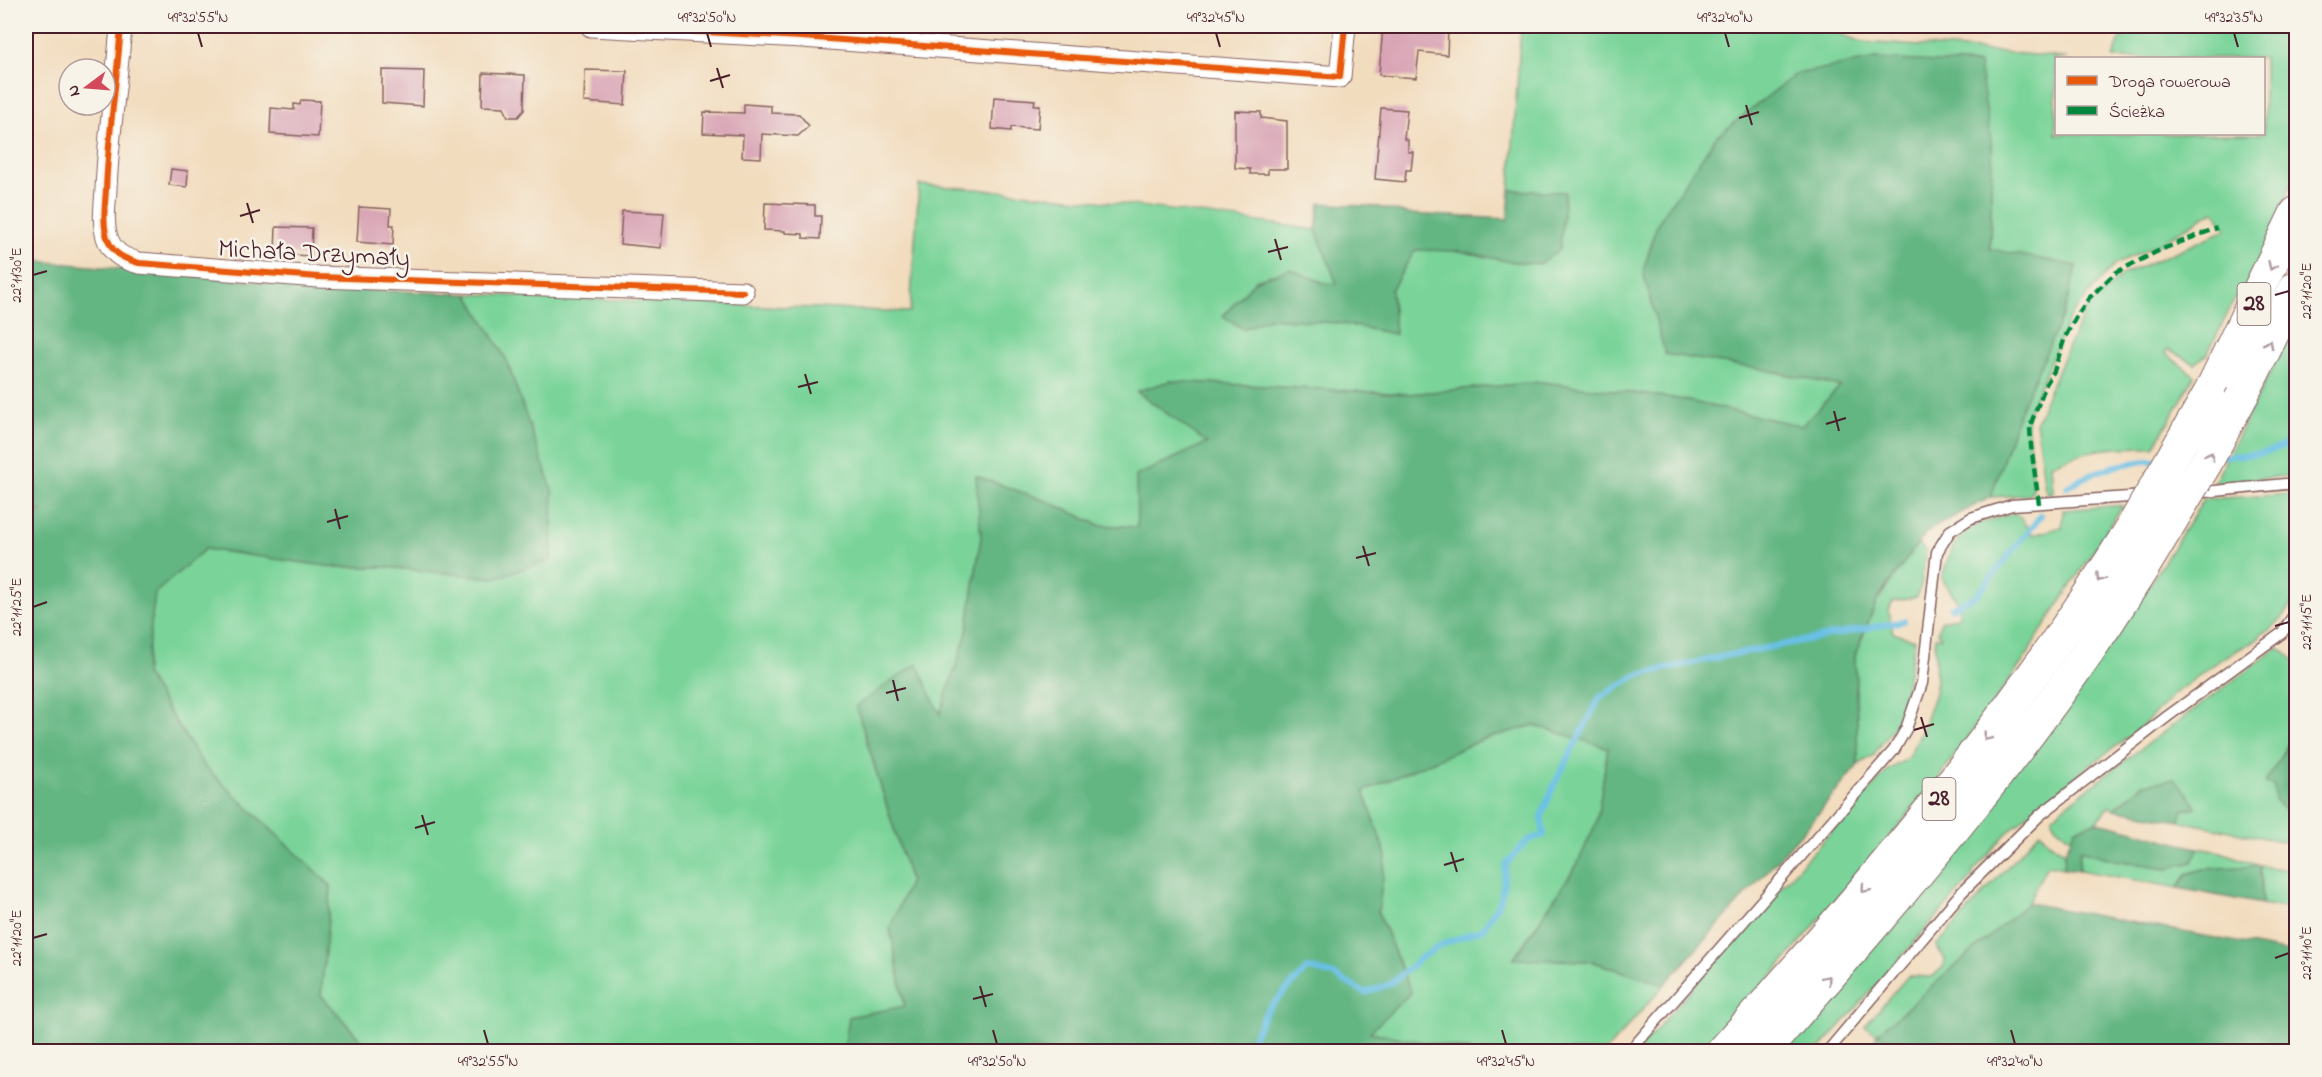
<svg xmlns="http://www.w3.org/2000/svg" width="2322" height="1077" font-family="'Indie Flower',sans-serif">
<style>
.green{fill:#7ad49a;stroke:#627a62;stroke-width:1.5}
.forest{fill:#63b682;stroke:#566a56;stroke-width:1.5}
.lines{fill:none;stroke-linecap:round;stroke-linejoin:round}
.stream{stroke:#68c0e5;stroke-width:6}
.building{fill:#d9a5b6}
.lane-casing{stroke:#85615e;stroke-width:13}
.street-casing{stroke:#85615e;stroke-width:23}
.primary-casing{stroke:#85615e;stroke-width:34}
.lane{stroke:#fff;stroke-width:10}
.street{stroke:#fff;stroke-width:21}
.primary{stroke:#fff;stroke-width:32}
.primary-bridge-casing{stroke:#85615e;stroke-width:34;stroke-linecap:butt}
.primary-bridge{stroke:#fff;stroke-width:32}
.quiet{stroke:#00873e;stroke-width:4.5;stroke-dasharray:9 4.5;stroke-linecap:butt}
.cycleway-casing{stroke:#f7f3e8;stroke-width:10}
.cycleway{stroke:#e8590c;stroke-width:6}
.oneway{stroke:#ae9aa0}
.ticks{fill:none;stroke:#4a1f2b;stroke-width:2}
.labels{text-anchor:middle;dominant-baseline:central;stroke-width:5;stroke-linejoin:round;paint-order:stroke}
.shield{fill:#f7f3e8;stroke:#7e5f64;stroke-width:1.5}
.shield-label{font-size:24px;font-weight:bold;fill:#4a1f2b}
.street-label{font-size:26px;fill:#4a1f2b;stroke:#f7f3e8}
.neatline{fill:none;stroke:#4a1f2b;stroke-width:2}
.ticks-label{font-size:15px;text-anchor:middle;fill:#4a1f2b}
</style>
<rect width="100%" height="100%" fill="#f7f3e8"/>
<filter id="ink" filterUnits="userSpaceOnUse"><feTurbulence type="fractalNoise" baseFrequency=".0167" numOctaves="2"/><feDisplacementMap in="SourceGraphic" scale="12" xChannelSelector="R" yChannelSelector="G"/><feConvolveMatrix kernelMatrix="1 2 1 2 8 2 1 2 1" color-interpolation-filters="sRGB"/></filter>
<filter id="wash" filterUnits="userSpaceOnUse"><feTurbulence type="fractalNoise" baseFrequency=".008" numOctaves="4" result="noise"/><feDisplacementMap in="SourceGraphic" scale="24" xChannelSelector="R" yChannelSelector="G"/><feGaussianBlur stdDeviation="1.35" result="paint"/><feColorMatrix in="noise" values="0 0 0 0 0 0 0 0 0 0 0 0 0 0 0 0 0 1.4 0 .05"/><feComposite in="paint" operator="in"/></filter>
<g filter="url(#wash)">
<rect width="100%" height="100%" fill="#f2dcbe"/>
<g class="green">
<path d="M1521,26H1817L1862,42L1979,50L2067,58H2056V134H2264V58H2113L2125,26H2296V174L2244,295L2240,289L2207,354L2195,364L2168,349L2165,353L2195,376L2154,447C2116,447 2087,448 2051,465L2053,491L2050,495L2045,489L2036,422L2065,353L2087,309L2122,275L2226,230L2215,210L2159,244L2115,264L2070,316L2027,415L2033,490L2027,495L1991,497L2017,417L1990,249L1992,147L1766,370L1841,386L1802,426L1674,398L1541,382L1409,394L1170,381L1137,392L1208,443L1138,527L1099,525L1049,502L977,476L981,537L967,633L940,715L856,706L910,881L890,928L905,1007L850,1017L844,1051L394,1052L365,1045L321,995L331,886L204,766L145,674L155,593L205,549L334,567H384L523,407L506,359L468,294L910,312L919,185C1052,193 1184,211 1316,230L1337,284L1324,283L1290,269L1256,280L1223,316L1243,329L1269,318L1338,323L1395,334L1391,290L1415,249L1460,251L1507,261L1540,264L1565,193L1510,190Z"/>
<path d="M2296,321V475L2214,483Z"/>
<path d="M2296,494V598L2283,617L2271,629L2261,634L2259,638L2223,658L2175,693L2139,729L2082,771L2041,807L2028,814L2004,836L1973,872L1972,877L1818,1051L1780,1052L2106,648L2112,644L2204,499Z"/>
<path d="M2123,505L2031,647L2029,653L1937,780L1750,1002L1705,1051L1637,1052L1767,902L1888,770L1907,759L1922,730L1936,690L1935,637H1941L1938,632L1941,621L1958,617C1963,600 1948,591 1942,578C1956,528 1966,527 2014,513L2020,517L2033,535L2062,527L2063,510Z"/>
<path d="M1918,543L1926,551L1921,585L1916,597L1893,602L1888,610L1893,633L1915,640L1900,717L1874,755L1858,765L1855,655L1877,601Z"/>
<path d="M2277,648L2281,649L2296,662V731L2265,783L2274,784L2296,819V844L2179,821L2183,810L2196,807L2144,784L2114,809L2108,807L2097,822L2076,828L2072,839L2055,826L2052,817C2125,758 2202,705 2277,648Z"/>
<path d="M1534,725L1608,747L1597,821L1577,865L1514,958L1591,961L1664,985L1606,1051H1472L1369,1032L1411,992L1378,912L1386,856L1364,791L1481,740Z"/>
<path d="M2040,831L2050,844L2065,852L2064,868L2047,865L2028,903L1878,1034L1905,1045L1910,1051H1871L1877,1034L1865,1026L1908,976L1932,977L1943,967L1945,959L1936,946Z"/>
<path d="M2198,848L2221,852L2260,866L2296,871V910L2262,904L2260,867L2187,874L2178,888L2079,870L2080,850L2115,860L2167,868L2192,862Z"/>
</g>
<g class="forest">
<path d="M1875,59L1979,64L1992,147L1990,249L2077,266L2064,313L2017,417L1991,497L1927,531L1878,598L1855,655L1858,765L1807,827L1664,985L1591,961L1514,959L1577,865L1597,821L1608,748L1534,725L1481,740L1364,791L1386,856L1378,912L1411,992L1370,1032L1472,1051H844L849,1017L905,1006L890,928L910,881L856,706L917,664L940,714L967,633L981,537L976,476L1049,502L1099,525L1137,527L1136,476L1207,443L1137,391L1170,381L1409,394L1541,382L1674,398L1802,426L1840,386L1766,370L1665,354L1643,272L1657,224L1716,137L1796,74Z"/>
<path d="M1510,190L1565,192L1560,249L1540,264L1507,261L1460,251L1415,250L1391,290L1395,334L1338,323L1269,318L1243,329L1223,316L1256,280L1290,269L1324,283L1337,284L1316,230L1320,203L1378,207L1409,214L1508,219Z"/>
<path d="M26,260L326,288L468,294L506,359L553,492L551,560L494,578L384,567H334L205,549L155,593L145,674L204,766L331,886L321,995L365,1045L394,1051H26V513L42,512L26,503Z"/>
<path d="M2296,731V819L2275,802L2274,785L2265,783Z"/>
<path d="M2174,779L2188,794L2196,807L2183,810L2179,821L2114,809L2144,784Z"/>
<path d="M2097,822C2132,829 2164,841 2198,848L2192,862L2167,868L2115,860L2080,850L2079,870L2064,868L2065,852L2076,828Z"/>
<path d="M2260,866L2262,904L2178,888L2187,874L2203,869Z"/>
<path d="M2028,903L2296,953V1051L1910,1052L1905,1045L1877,1034Z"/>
</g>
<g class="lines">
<g class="stream">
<path d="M2222,456C2247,455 2279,456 2296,435"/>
<path d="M2067,487C2099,468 2121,463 2158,460"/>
<path d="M1951,608L1978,594L2041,515"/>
<path d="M1231,1052L1251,1041L1267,1010L1308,968L1334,975L1365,993L1390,984L1422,957L1443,944L1483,929L1501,899L1506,864L1528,840L1544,835L1541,817L1554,785L1600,697L1637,675L1725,656L1904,621"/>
</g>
</g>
<g id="blocks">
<g class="building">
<path d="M1383,26H1421V28L1448,29L1447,55L1419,52L1416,78L1379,75Z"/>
<path d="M382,70L424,71L423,106L382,103Z"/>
<path d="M585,70L627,71L625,105L584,102Z"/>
<path d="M483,73L525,75L524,110L518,117H508L504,107L482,106Z"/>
<path d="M994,97L1035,100L1034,105H1040L1038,129L1011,127V131L992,129Z"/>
<path d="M301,100L320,101L318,137L270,134L271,108L294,110V104L300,105Z"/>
<path d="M744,104L771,106V113L799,114L809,126L798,136L762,134L761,158L742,157L743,135L703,133L704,112L744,113Z"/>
<path d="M1381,108L1407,110L1404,139L1408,140V152H1413L1411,170H1406L1405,182L1375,179Z"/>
<path d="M1235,111L1261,112V118L1287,121V169H1268V174H1250V169L1235,168Z"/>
<path d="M171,169L188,171L187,187L169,185Z"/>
<path d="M765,203L815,205V216H821L820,239L803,238V234L785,233V231L764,230Z"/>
<path d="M359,207L391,209L390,225H394L393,245L357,242Z"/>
<path d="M622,211L664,213L661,248L620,244Z"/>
<path d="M276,227L312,228L311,256L275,254Z"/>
</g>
</g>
</g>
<g filter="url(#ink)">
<use href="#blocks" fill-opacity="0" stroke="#85615e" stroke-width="1.5"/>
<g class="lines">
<defs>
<g id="lane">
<path d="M2195,493L2296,483"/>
<path d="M1629,1052L1894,750L1906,729L1922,683L1937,552L1950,531L1971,518L2012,505L2144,496"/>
<path d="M1827,1052L1961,893L2040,815L2168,716L2282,633L2296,612"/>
</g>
<g id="street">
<path d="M121,26C117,81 108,135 106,190C105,205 102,225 108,240C114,255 125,259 139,263L318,277L743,292"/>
<path d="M591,26L802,37L1340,77L1345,26"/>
</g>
<g id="primary">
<path d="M2209,394L2296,213"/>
<path d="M2242,396L2296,287"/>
<path d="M1722,1052C1871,887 2014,717 2131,529"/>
<path d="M1763,1052C1905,890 2048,728 2158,543"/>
</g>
</defs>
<use href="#lane" class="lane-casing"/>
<use href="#street" class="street-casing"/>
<use href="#primary" class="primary-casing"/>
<use href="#lane" class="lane"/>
<use href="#street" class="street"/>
<use href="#primary" class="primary"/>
<defs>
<g id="primary-bridge">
<path d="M2131,529L2209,394"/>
<path d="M2158,543L2206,463L2242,396"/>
</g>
</defs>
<use href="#primary-bridge" class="primary-bridge-casing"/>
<use href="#primary-bridge" class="primary-bridge"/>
<path class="quiet" d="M2039,504L2031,446L2030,426L2046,384L2054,371L2065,337L2076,317L2089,298L2115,273L2160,250L2217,228"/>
<defs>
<g id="cycleway">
<path d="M121,26C117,81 108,135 106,190C105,205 102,225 108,240C114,255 125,259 139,263L318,277L743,292"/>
<path d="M591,26L802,37L1340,77L1345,26"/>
</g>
</defs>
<use href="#cycleway" class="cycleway-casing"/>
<use href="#cycleway" class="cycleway"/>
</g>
<defs><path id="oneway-chevron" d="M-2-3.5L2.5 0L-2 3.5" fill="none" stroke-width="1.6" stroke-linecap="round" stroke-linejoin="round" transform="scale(1.5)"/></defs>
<g class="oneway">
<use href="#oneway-chevron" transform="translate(2272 266) rotate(115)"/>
<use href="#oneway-chevron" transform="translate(2269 344) rotate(-63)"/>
<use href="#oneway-chevron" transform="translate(2210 456) rotate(-61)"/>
<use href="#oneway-chevron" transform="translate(2100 578) rotate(123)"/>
<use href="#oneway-chevron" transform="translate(1987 737) rotate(128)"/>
<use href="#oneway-chevron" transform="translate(1865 889) rotate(130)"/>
<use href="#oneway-chevron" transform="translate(1827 979) rotate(-50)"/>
</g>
</g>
<path class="ticks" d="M198,33L202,47M707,33L711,47M1216,33L1220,47M1725,33L1729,47M2234,33L2238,47M717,68L723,88M710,81L730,75M1746,105L1752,125M1739,118L1759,112M247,203L253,223M240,216L260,210M1275,239L1281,260M1268,252L1288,247M33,275L47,271M2275,295L2289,291M805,374L811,394M798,387L818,382M1834,411L1839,431M1826,424L1846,418M335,509L340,529M327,522L348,516M1363,546L1369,566M1356,558L1376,553M33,607L47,602M2275,626L2289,622M893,680L898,701M886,693L906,688M1921,717L1927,737M1914,730L1934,724M422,815L428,835M415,828L435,822M1451,852L1457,872M1444,865L1464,859M33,938L47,934M2275,958L2289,953M980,986L986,1007M973,999L993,994M484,1030L488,1044M993,1030L997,1044M1502,1030L1506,1044M2011,1030L2015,1044"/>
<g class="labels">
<g class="shield">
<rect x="2237.5" y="283" width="33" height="42" rx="4.5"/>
<rect x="1922.5" y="778" width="33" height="42" rx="4.5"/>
</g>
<g class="shield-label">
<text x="2254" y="304">28</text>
<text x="1939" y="799">28</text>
</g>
<g class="street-label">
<text transform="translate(314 255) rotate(3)">Michała Drzymały</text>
</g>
</g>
<rect width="2322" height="1077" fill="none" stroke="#f7f3e8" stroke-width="66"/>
<rect x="2055" y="57" width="210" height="78" fill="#f7f3e8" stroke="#b29e9c" stroke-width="1.5"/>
<rect x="2067" y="76" width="30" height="9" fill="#e8590c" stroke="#b29e9c" stroke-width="1.5"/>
<text x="2109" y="87" font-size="18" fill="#4a1f2b">Droga rowerowa</text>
<rect x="2067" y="106" width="30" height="9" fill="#00873e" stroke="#b29e9c" stroke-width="1.5"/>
<text x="2109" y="117" font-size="18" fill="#4a1f2b">Ścieżka</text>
<g transform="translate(87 87) rotate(254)"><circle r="28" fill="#f7f3e8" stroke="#b29e9c" stroke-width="1.5"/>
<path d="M0-4.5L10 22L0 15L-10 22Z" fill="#d1495b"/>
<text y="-9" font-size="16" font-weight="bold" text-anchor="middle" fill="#4a1f2b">N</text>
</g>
<rect x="33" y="33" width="2256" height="1011" class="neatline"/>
<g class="ticks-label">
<text x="198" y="22">49°32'55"N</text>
<text x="707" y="22">49°32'50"N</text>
<text x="1216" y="22">49°32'45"N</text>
<text x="1725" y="22">49°32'40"N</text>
<text x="2234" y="22">49°32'35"N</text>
<text transform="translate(16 275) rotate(-90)" y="5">22°11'30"E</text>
<text transform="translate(2306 291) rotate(-90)" y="5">22°11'20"E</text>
<text transform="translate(16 607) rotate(-90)" y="5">22°11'25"E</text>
<text transform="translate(2306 622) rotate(-90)" y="5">22°11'15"E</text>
<text transform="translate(16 938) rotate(-90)" y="5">22°11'20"E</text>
<text transform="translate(2306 953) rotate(-90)" y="5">22°11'10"E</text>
<text x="488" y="1066">49°32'55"N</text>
<text x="997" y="1066">49°32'50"N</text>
<text x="1506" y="1066">49°32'45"N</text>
<text x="2015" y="1066">49°32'40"N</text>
</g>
</svg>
